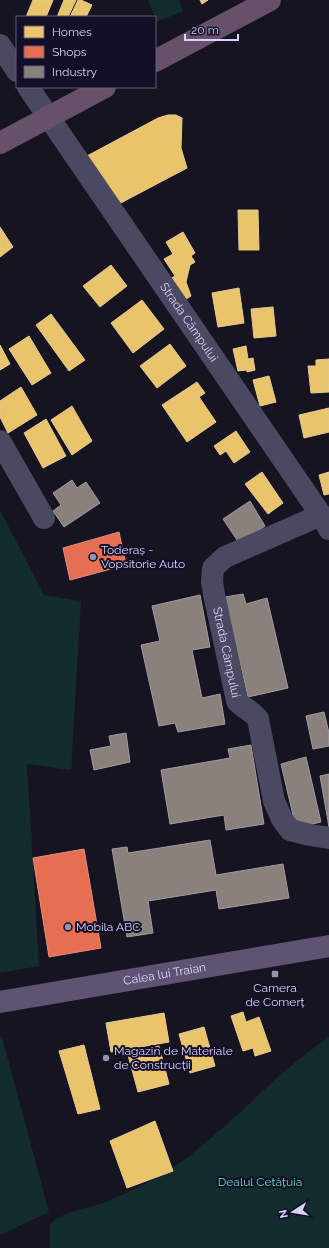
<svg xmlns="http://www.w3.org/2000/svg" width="329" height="1248" font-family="Raleway,sans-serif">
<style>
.green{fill:#132c2d}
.homes{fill:#e9c46a;stroke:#e4c997}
.shops{fill:#e76f51;stroke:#e38d85}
.industry{fill:#8a817c;stroke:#a29aa3}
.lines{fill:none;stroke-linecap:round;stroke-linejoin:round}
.minor{stroke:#4a4962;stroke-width:22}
.major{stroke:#5e5373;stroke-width:22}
.highway{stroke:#67516a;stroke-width:22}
.poi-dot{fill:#9591b1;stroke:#130f26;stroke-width:1.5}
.labels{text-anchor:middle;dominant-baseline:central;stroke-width:4;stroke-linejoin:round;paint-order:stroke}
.street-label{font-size:12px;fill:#d9d4ff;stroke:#130f26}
.poi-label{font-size:12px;fill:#d9d4ff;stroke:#130f26;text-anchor:start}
.park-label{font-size:12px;fill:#5fe0c0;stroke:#130f26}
</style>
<rect width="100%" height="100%" fill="#161421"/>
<g class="green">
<path d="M148,0H179L183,11L157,22Z"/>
<path d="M0,510L44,595L81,601L71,770L27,764L39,966L0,973Z"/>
<path d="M0,1037H2L49,1212L0,1235Z"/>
<path d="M329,1037V1248H50V1224C64,1211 85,1209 103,1203C128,1193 159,1178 181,1162C233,1124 275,1073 329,1037Z"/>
</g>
<g class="homes">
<path d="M33,0H53L46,17H26Z"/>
<path d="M64,0H76L68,17H57Z"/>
<path d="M78,0H81L92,5L86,17H70Z"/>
<path d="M200,0H208L202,4Z"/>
<path d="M168,115H176L182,118L181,148L187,168L117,205L85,157L158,118Z"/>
<path d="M238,210H258L259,250H239Z"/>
<path d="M0,227L13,247L0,257Z"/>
<path d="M183,232L195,253L191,256L195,262L190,265L186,282L191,296L183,301L168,280L175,276L164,259L173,254L166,242Z"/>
<path d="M111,265L127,286L100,307L83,286Z"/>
<path d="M239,288L244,323L218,327L212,293Z"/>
<path d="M142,300L164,329L133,353L111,323Z"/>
<path d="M273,307L276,336L254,338L251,309Z"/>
<path d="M51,314L85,360L69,371L36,325Z"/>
<path d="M29,336L51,373L32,385L9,349Z"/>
<path d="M170,344L186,366L157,388L140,366Z"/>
<path d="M0,345L10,364L0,370Z"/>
<path d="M246,346L248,359L253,358L255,370L247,372V370L238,371L233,349Z"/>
<path d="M329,359V392L311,393L308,366H316V360Z"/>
<path d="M269,376L276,402L260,406L253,380Z"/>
<path d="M197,382L205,393L199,397L216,422L187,442L162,405Z"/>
<path d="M21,387L37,415L8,433L0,417V401Z"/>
<path d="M72,406L92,441L72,455L51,420Z"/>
<path d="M329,408V432L304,438L299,415Z"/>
<path d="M46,419L66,456L43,468L24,433Z"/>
<path d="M236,431L250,452L234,463L226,451L220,455L214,446Z"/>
<path d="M262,472L283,503L268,514L245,484Z"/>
<path d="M329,472V494L324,495L319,475Z"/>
<path d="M243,1012L246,1022L259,1017L271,1051L255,1056L253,1048L243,1051L231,1016Z"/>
<path d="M164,1013L169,1042L111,1052L106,1023Z"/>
<path d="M204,1027L215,1066L190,1073L179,1034Z"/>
<path d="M84,1045L100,1109L78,1114L59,1051Z"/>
<path d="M159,1046L169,1084L138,1092L128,1055Z"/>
<path d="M155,1121L173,1171L127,1188L110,1141Z"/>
</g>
<g class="shops">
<path d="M119,532L126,565L70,580L63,548Z"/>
<path d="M84,849L101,948L49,957L33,858Z"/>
</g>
<g class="industry">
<path d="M72,480L77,488L86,482L100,503L64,527L53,511L61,505L53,493Z"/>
<path d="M250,501L265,526L239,543L223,519Z"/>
<path d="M243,594L246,604L267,598L288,688L248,697L225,597Z"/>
<path d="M200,595L210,647L192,650L202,698L220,694L225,724L178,732L175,723L159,726L141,645L160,641L152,606Z"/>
<path d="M324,712L329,733V746L313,749L306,716Z"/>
<path d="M126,733L130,762L94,770L90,750L111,746L109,736Z"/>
<path d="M251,745L264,824L226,830L224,815L170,824L161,770L230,758L228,749Z"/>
<path d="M306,757L321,822L296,828L281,764Z"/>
<path d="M329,774V827L320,776Z"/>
<path d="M210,840L216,875L283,864L289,898L219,909L216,890L148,901L153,933L127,937L112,849L127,847L128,853Z"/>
</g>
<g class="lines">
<g class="minor">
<path d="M0,45L17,71"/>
<path id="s1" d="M28,87L321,515L329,529"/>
<path d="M0,441L44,518"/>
<path id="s2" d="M321,515L225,557L213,568L212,582L214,594L237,701C243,708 252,711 258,719L274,801L282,819L290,830L310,835L329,838"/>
</g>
<path class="major" id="s3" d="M0,1002L329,946"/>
<g class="highway">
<path d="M155,61L270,0"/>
<path d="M0,143L105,87"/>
</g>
</g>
<g class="poi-dot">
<circle cx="93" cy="557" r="4"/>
<circle cx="68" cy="927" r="4"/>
<rect x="271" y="970" width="8" height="8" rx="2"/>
<circle cx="106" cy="1058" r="4"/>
</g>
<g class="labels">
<g class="street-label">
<text stroke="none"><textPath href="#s1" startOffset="285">Strada Câmpului</textPath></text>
<text stroke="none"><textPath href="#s2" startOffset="207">Strada Câmpului</textPath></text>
<text stroke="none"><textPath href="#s3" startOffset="167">Calea lui Traian</textPath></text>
</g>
<g class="poi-label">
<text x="101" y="550">Toderaș -<tspan x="101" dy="14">Vopsitorie Auto</tspan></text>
<text x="76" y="927">Mobila ABC</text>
<text x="275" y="988" text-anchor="middle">Camera<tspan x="275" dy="14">de Comerț</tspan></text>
<text x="114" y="1051">Magazin de Materiale<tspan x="114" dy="14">de Construcții</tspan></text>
</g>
<g class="park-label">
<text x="260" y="1182">Dealul Cetățuia</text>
</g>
</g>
<rect x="16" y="16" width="140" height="72" fill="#130f26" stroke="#625e7d"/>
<rect x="24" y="26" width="20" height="12" fill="#e9c46a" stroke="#625e7d"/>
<text x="52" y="36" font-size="12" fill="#d9d4ff">Homes</text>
<rect x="24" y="46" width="20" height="12" fill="#e76f51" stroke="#625e7d"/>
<text x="52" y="56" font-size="12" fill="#d9d4ff">Shops</text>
<rect x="24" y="66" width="20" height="12" fill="#8a817c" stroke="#625e7d"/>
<text x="52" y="76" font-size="12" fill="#d9d4ff">Industry</text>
<g transform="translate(293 1212) rotate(258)" stroke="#130f26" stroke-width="3" paint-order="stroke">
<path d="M0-3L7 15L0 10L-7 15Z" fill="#d9d4ff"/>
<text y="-6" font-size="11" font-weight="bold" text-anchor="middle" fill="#d9d4ff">N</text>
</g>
<path d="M185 34v6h53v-6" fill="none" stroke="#d9d4ff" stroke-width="2"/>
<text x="191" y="34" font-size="12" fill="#d9d4ff" stroke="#130f26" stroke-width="3" paint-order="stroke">20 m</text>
</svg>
